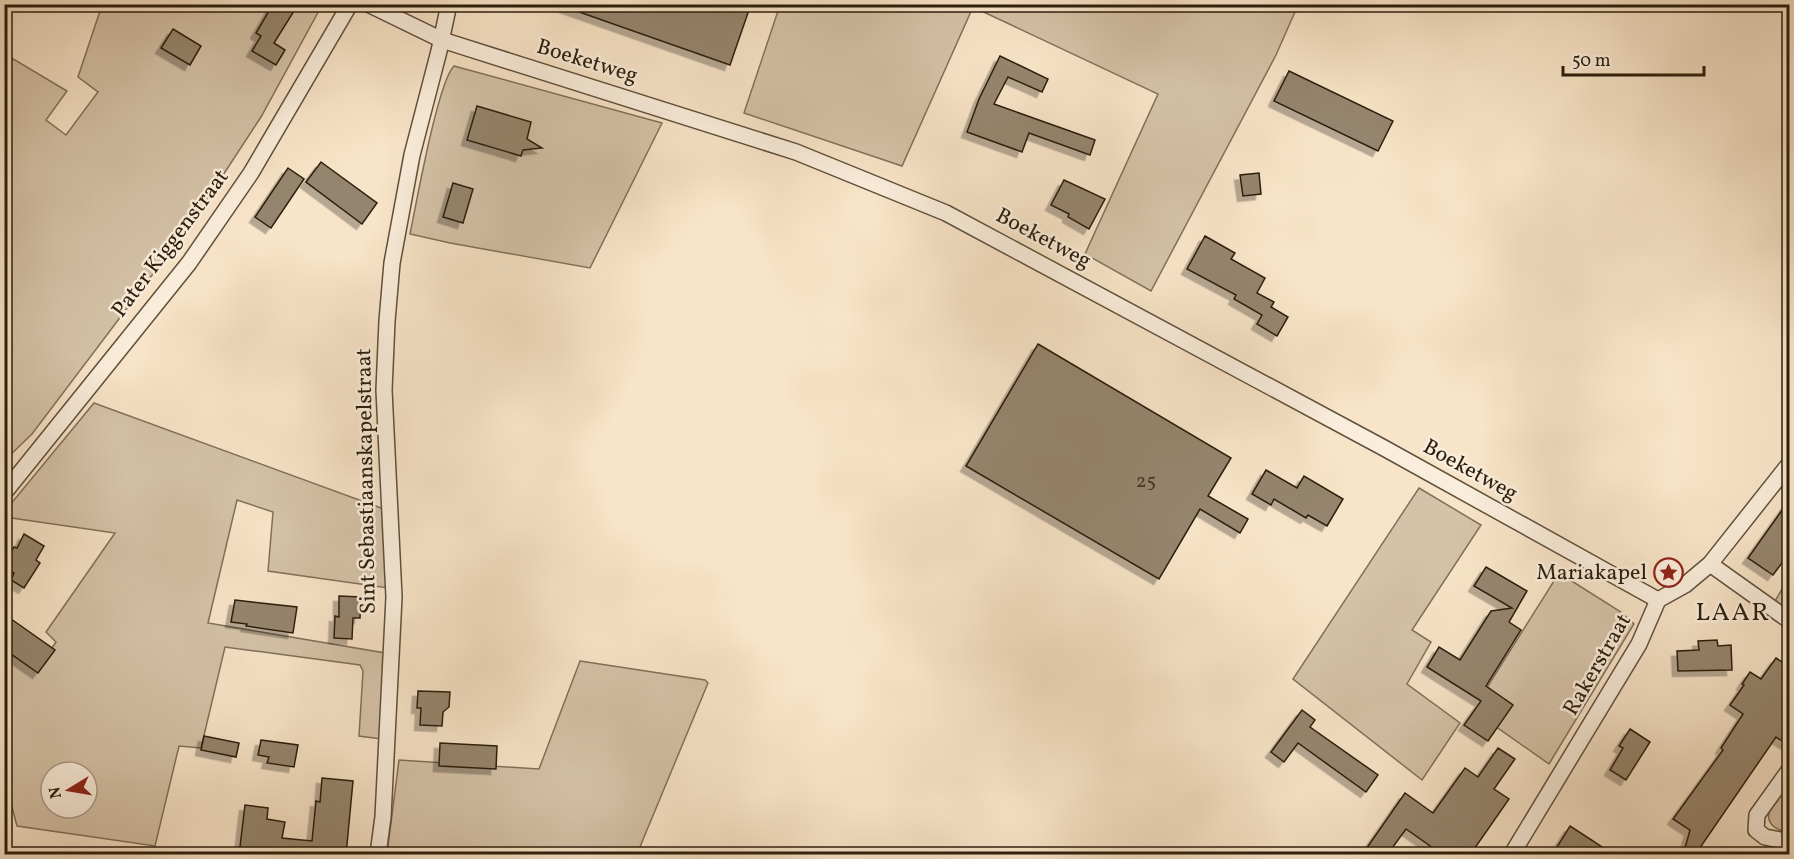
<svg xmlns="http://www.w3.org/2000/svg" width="1794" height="859" font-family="Vollkorn,serif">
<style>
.green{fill:#d5c2a8;stroke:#80705a;stroke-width:1.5;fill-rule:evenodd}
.building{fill:#96856e;stroke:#2c1e0c;stroke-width:1.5;filter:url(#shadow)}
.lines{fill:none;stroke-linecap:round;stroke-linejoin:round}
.street-casing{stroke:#5f503b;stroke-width:18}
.street{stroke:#faeddb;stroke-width:15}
.labels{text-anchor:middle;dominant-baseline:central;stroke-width:5;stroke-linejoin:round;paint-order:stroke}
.number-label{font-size:20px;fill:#463824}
.street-label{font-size:22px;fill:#2c1e0c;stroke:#faeddb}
.poi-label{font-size:22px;fill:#2c1e0c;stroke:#faeddb;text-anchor:end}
.quarter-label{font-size:26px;letter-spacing:1.5px;fill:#2c1e0c;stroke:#faeddb}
</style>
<defs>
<filter id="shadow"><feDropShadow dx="-5.5" dy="5.5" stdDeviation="0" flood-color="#0004"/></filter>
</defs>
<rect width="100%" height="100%" fill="#f8e4c8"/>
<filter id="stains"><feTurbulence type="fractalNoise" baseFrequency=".00333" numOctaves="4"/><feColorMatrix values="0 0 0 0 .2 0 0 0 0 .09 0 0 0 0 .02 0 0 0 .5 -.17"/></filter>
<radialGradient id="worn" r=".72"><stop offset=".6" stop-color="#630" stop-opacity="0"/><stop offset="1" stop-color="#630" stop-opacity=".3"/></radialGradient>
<g class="green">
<path d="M102,5H322L261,117L193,221L32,434L5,460V54L67,91L46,120L66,135L98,92L78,77Z"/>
<path d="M780,5V4L1298,5L1276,55L1151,291L1085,254L1158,94L973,7L902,166L744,113Z"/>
<path d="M454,66L662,123L590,268L450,243L410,234C416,205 438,81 454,66Z"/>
<path d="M94,403L384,509L388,588L268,571L273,512L237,500L208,623L385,653L381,739L359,736L363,671L360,665L225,647L201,748L179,746L155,846L17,826L5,780V644L39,667L56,642L46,632L115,533L5,517V511ZM51,772H87V808H51Z"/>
<path d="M1419,488L1481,525L1412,630L1431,642L1407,684L1460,723L1422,780L1293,679Z"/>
<path d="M1559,573L1621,612L1634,624L1549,764L1485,719L1481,697Z"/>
<path d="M1789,577V612L1774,603Z"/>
<path d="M580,661L705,680L708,683L637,854H387L399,760L539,769Z"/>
<path d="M1789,781V833C1751,824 1775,800 1789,781Z"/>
</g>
<g class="building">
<path d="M273,4H284L294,11L274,43L285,50L276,65L252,51L261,36L256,33Z"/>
<path d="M566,4H751L730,65L565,7Z"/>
<path d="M173,29L201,46L190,65L161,48Z"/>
<path d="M1000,56L1048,79L1042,92L1008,77L994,104L1095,140L1090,155L1029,133L1022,152L967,132L979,99Z"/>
<path d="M1289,71L1393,121L1378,151L1274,101Z"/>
<path d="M477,106L531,122L527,139L542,148L523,150L521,156L467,140Z"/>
<path d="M321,162L377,203L362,224L306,182Z"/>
<path d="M288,168L304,179L271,228L255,217Z"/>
<path d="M1259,173L1261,194L1243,196L1240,175Z"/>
<path d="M1064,180L1105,199L1089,229L1068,217L1069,214L1051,205Z"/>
<path d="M453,183L473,189L463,223L443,217Z"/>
<path d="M1205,236L1235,253L1231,259L1265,278L1257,293L1274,302L1271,307L1288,317L1277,336L1257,324L1262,315L1234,299L1236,295L1187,269Z"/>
<path d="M1038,344L1231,458L1208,496L1248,519L1240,533L1200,509L1159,579L966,466Z"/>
<path d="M1266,470L1297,488L1304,476L1343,499L1327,526L1308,515L1306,518L1274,499L1271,505L1252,494Z"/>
<path d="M1790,499V552L1773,575L1748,558Z"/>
<path d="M24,534L44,546L36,560L40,563L24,588L11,580L14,573L4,567V562L14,547L17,548Z"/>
<path d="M1486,567L1527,591L1509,622L1521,630L1486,686L1513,705L1488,741L1464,725L1481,701L1427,667L1439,647L1460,660L1491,611L1512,608L1474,586Z"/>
<path d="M339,596L361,597L360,618H353L352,639L334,638L335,616L339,617Z"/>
<path d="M235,600L297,607L293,633L246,626L247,624L231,622Z"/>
<path d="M4,614L55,650L38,673L4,649Z"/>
<path d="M1717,640L1718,646L1731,645L1732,670L1678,671L1677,651L1699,650L1698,641Z"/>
<path d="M1776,658L1790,667V746L1776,737L1695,855H1683L1690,830L1673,819L1723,750L1721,748L1743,714L1730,705L1744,685L1742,684L1750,672L1761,679Z"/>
<path d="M418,691L450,692L449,707L443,712L442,726L420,725L421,708H417Z"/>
<path d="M1302,710L1315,720L1310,727L1378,775L1366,792L1298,743L1284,762L1271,752Z"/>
<path d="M1630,729L1650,742L1626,780L1610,770L1623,748L1619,746Z"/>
<path d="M204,736L239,743L236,757L201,750Z"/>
<path d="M261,740L298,745L294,767L267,763L269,757L258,755Z"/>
<path d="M440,743L497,746L496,769L439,766Z"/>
<path d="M1498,748L1515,759L1494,789L1509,799L1470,855H1443L1406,829L1387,855H1374L1366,849L1405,793L1433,813L1465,768L1478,777Z"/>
<path d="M322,778L353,781L346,855H239L245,805L268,808L267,819L285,822L282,838L312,841L316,801L320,802Z"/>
<path d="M1570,826L1593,841L1614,855H1552Z"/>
</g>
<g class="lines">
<defs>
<g id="street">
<path d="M368,4L442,40L796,152L946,213L1384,448L1658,600"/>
<path d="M4,493L189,263L251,173L350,4"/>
<path d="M1710,564L1790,621"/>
<path d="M1790,769L1757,815L1756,830L1765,837L1790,842"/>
<path d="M378,854L383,817L394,597L384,390L387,321L392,263L412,155L439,51L449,4"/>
<path d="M1512,854L1639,644L1658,600L1685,585L1710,564L1790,463"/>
</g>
</defs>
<use href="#street" class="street-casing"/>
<use href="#street" class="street"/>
</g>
<defs>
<symbol id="sight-ring" viewBox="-11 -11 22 22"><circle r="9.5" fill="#faeddb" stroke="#8f2418" stroke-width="1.5"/><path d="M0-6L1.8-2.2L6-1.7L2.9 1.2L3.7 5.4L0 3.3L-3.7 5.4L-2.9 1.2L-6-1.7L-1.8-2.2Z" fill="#8f2418"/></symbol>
</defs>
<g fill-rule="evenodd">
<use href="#sight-ring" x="1652" y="556" width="33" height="33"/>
</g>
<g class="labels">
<g class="number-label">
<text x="1146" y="482">25</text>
</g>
<g class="street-label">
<text transform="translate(587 62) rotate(17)">Boeketweg</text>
<text transform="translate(1043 239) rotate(28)">Boeketweg</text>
<text transform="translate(171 244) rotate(-53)">Pater Kiggenstraat</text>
<text transform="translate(1470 471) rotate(29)">Boeketweg</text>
<text transform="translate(367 481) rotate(-91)">Sint Sebastiaanskapelstraat</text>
<text transform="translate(1598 665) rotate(-60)">Rakerstraat</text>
</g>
<g class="poi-label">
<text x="1647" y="573">Mariakapel</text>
</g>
<g class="quarter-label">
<text x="1733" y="613">LAAR</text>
</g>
</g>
<rect width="1794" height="859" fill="none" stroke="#f8e4c8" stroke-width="24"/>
<rect x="6" y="6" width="1782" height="847" fill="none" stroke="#2c1e0c" stroke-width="3"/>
<rect x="12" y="12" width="1770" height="835" fill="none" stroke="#2c1e0c" stroke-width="1.5"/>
<g transform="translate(69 790) rotate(259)"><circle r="28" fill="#faeddb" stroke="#a89a88" stroke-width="1.5"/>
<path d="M0-4.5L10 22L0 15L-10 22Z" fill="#8f2418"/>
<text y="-9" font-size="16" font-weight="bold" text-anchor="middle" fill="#2c1e0c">N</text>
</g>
<path d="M1563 66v9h141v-9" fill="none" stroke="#2c1e0c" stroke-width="3"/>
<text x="1572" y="66" font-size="18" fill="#2c1e0c" stroke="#faeddb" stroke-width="4.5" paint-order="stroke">50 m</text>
<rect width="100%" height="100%" filter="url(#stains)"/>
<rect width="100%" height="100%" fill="url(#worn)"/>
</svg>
